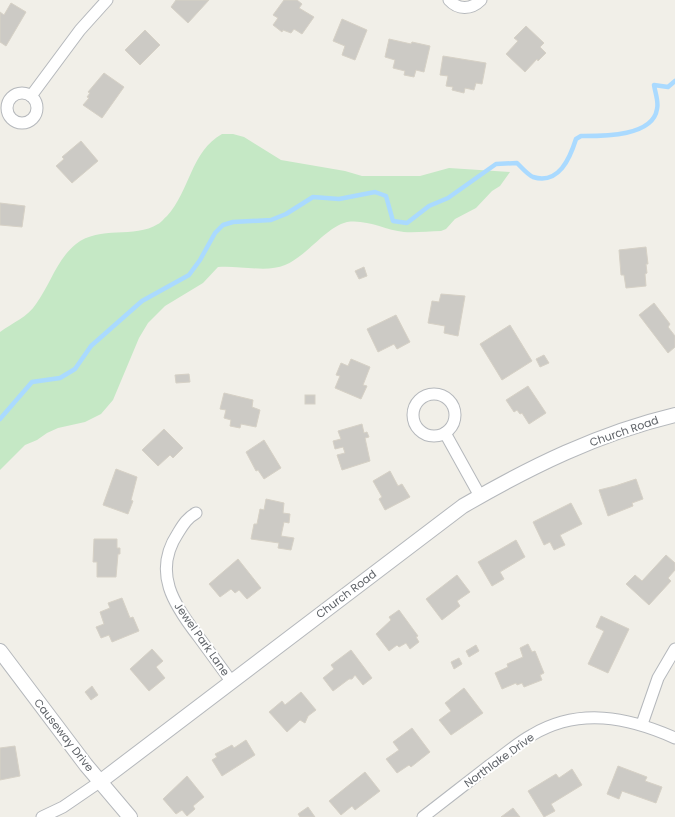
<svg xmlns="http://www.w3.org/2000/svg" width="675" height="817" font-family="Poppins,sans-serif">
<style>
.green{fill:#c5e8c5}
.lines{fill:none;stroke-linecap:round;stroke-linejoin:round}
.stream{stroke:#aadaff;stroke-width:4.5}
.building{fill:#cccac5;stroke:#d6d1c6}
.minor-casing{stroke:#b5b8bc;stroke-width:13}
.tertiary-casing{stroke:#b5b8bc;stroke-width:16}
.minor{stroke:#fff;stroke-width:11}
.tertiary{stroke:#fff;stroke-width:14}
.labels{text-anchor:middle;dominant-baseline:central;stroke-width:4;stroke-linejoin:round;paint-order:stroke}
.street-label{font-size:11px;fill:#5f6368;stroke:#fff}
</style>
<rect width="100%" height="100%" fill="#f1efe8"/>
<path class="green" d="M222,134H233L244,137L281,160L345,171L362,176H420L449,168L510,172L500,186L492,191L476,208L455,219L446,229L441,231C429,231 416,233 404,232C385,230 367,219 347,222C326,227 307,256 285,265C267,273 238,265 218,267L203,283L165,306L148,323L139,338L113,400L101,414L85,422L58,428L47,433L37,440L25,445L0,470V332C12,323 28,317 36,304C50,285 57,259 76,244C100,225 134,239 158,224C161,223 164,218 167,216C190,191 191,151 222,134Z"/>
<g class="lines">
<path class="stream" d="M0,419L32,382L60,378L75,369L91,346L142,301L189,275L200,260L215,233L223,225L233,222L271,220L286,214L313,197L339,199L375,192L386,196L393,221L407,223L429,206L448,198L496,164L517,163C521,167 528,175 533,177C559,185 570,158 576,139L581,136C601,136 653,137 657,109C659,102 655,92 654,85L668,87L675,81"/>
</g>
<g class="building">
<path d="M176,0H209L188,23L171,7Z"/>
<path d="M284,0H297L302,4L299,8L314,17L302,34L294,29L291,33L283,30L282,32L273,25L278,18L273,15Z"/>
<path d="M11,3L26,12L6,46L0,42V12L4,15Z"/>
<path d="M342,19L367,30L355,60L342,55L345,46L333,41Z"/>
<path d="M526,26L544,43L540,47L546,53L538,61L537,59L525,72L506,54L518,41L514,38Z"/>
<path d="M145,30L160,45L140,65L125,50Z"/>
<path d="M389,39L411,44L412,42L430,46L424,72L416,70L414,77L404,75L405,71L393,68L395,60L385,57Z"/>
<path d="M443,56L486,63L482,84L476,83L474,90L465,88L464,93L452,90L453,87L446,86L448,76L440,75Z"/>
<path d="M104,73L124,87L102,118L83,105L89,98L87,97L90,93L88,92Z"/>
<path d="M81,141L98,161L72,183L56,166L64,159L62,157Z"/>
<path d="M0,203L25,206L22,227L0,225Z"/>
<path d="M646,247L648,264H646L647,273L645,274L646,286L626,288L624,275H621L619,250Z"/>
<path d="M364,267L367,276L359,279L355,271Z"/>
<path d="M441,294L465,296L458,336L444,333L445,326L428,323L432,301L439,302Z"/>
<path d="M654,303L670,324L668,327L675,336V347L668,353L639,315Z"/>
<path d="M396,315L410,342L397,349L394,344L378,352L367,329Z"/>
<path d="M510,325L532,361L502,380L480,344Z"/>
<path d="M544,355L549,363L540,367L536,359Z"/>
<path d="M351,359L370,367L363,385L367,386L361,399L335,388L340,376L336,375L341,363L348,366Z"/>
<path d="M189,374L190,382L176,383L175,375Z"/>
<path d="M528,386L546,413L529,424L522,413L520,414L517,410L514,412L506,400Z"/>
<path d="M224,393L253,400L252,407L260,410L256,427L241,424L240,428L230,426L231,420L224,418L226,410L220,409Z"/>
<rect x="305" y="395" width="10" height="9"/>
<path d="M362,424L364,433L367,432L369,437L365,438L370,461L342,470L337,455L345,453L343,447L335,449L333,441L341,439L338,431Z"/>
<path d="M164,429L183,448L173,458L170,455L158,466L142,450Z"/>
<path d="M264,440L281,468L264,479L258,470L256,471L246,452Z"/>
<path d="M116,469L137,477L131,500L133,501L128,514L103,505Z"/>
<path d="M390,471L398,486L402,484L410,497L385,510L379,499L382,497L373,481Z"/>
<path d="M636,479L643,499L632,503L633,506L608,516L599,490L615,486Z"/>
<path d="M266,499L284,503L283,513L290,514L289,523L284,522L281,536L294,538L291,550L278,548L279,543L251,539L254,524H257L260,509L264,510Z"/>
<path d="M571,503L582,524L560,535L565,545L554,550L550,542L544,545L533,522Z"/>
<path d="M94,539H117V548H120V554H118L116,577H97V562H93Z"/>
<path d="M516,540L525,557L500,572L504,579L492,586L478,562Z"/>
<path d="M666,555L675,563V570L668,578L671,581L649,605L626,584L635,575L642,581Z"/>
<path d="M238,559L261,588L247,599L239,590L235,593L231,589L220,597L209,584Z"/>
<path d="M457,575L470,592L457,601L460,606L442,620L426,599Z"/>
<path d="M122,598L130,618L133,617L139,631L112,642L109,635L101,638L96,627L104,624L100,612L110,608L108,603Z"/>
<path d="M399,610L418,636L416,637L419,642L410,649L406,643L399,647L397,645L389,651L376,634L391,620L389,617Z"/>
<path d="M601,616L629,629L608,673L588,664L604,631L596,627Z"/>
<path d="M528,644L532,652L535,651L544,673L540,675L542,680L524,687L522,683L517,685L516,683L502,689L495,673L508,667L507,664L523,657L520,648Z"/>
<path d="M476,645L479,651L469,657L466,651Z"/>
<path d="M152,649L163,661L156,667L165,678L149,691L130,669Z"/>
<path d="M351,650L372,678L363,685L355,675L352,679H349L333,691L323,678L334,669L331,665Z"/>
<path d="M459,658L462,664L454,669L451,662Z"/>
<path d="M92,686L98,695L91,700L85,692Z"/>
<path d="M464,688L483,713L451,735L439,720L451,711L445,703Z"/>
<path d="M301,692L316,710L308,716L305,723L300,720L287,732L269,712L282,701L285,705Z"/>
<path d="M412,728L430,752L411,767L409,765L397,773L386,759L399,750L393,742Z"/>
<path d="M246,740L255,755L222,776L212,760L217,757L215,754L223,750L232,745L234,748Z"/>
<path d="M15,746L20,776L0,780V748Z"/>
<path d="M618,766L647,777L645,781L662,787L656,803L622,791L619,799L607,794Z"/>
<path d="M572,769L582,785L551,804L555,811L544,817L528,791L556,774L559,778Z"/>
<path d="M365,772L380,791L355,810L352,806L341,815L329,801Z"/>
<path d="M187,776L204,797L193,806L195,809L187,816L182,810L176,814L163,799Z"/>
<path d="M308,807L315,817H300L298,814Z"/>
<path d="M513,808L520,817H501Z"/>
</g>
<g class="lines">
<defs>
<g id="minor">
<path d="M449,0C458,10 471,10 481,0"/>
<circle cx="22" cy="108" r="15"/>
<path d="M31,96L80,30L107,0"/>
<circle cx="434" cy="415" r="21"/>
<path d="M445,433L480,496"/>
<path d="M196,513C187,518 183,525 178,533C152,572 174,605 198,636C209,651 220,666 231,681"/>
<path d="M642,724L658,678L675,649"/>
<path d="M42,817L63,807L101,781"/>
<path d="M423,817C445,800 468,782 490,765C504,755 517,743 532,735C579,707 628,717 675,738"/>
</g>
<g id="tertiary">
<path d="M0,651L86,765L130,817"/>
<path d="M101,781L463,506C530,467 599,433 675,415"/>
</g>
</defs>
<use href="#minor" class="minor-casing"/>
<use href="#tertiary" class="tertiary-casing"/>
<use href="#minor" class="minor"/>
<use href="#tertiary" class="tertiary"/>
</g>
<g class="labels">
<g class="street-label">
<text transform="translate(624 431) rotate(-19)">Church Road</text>
<text transform="translate(346 594) rotate(-37)">Church Road</text>
<text transform="translate(202 639) rotate(55)">Jewel Park Lane</text>
<text transform="translate(64 735) rotate(52)">Causeway Drive</text>
<text transform="translate(499 760) rotate(-36)">Northlake Drive</text>
</g>
</g>
</svg>
